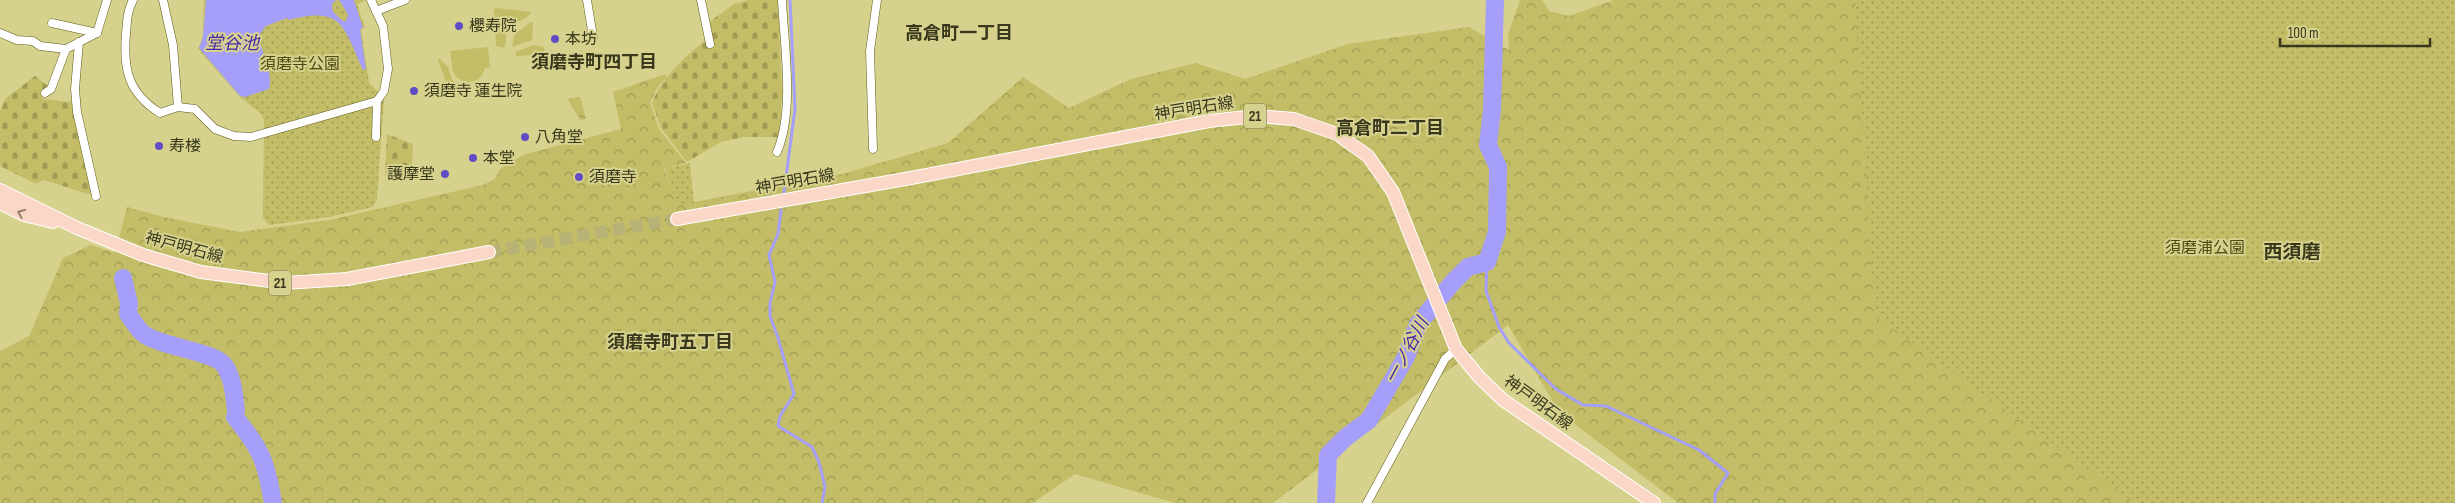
<svg xmlns="http://www.w3.org/2000/svg" width="2455" height="503" font-family="'Sofia Sans Condensed','Noto Sans JP',sans-serif">
<style>
.green{fill:#c2bd66}
.forest{fill:url(#forest-crowns)}
.cemetery{fill:url(#cemetery-stones)}
.park{fill:url(#park-dots)}
.water{fill:#a59ff9}
.lines{fill:none;stroke-linecap:round;stroke-linejoin:round}
.stream{stroke:#a59ff9;stroke-width:3}
.river{stroke:#a59ff9;stroke-width:18}
.primary-tunnel{stroke:#b7b377;stroke-width:12;stroke-dasharray:12 6;stroke-linecap:butt}
.street-casing{stroke:#5f5a14;stroke-width:9}
.primary-casing{stroke:#fff;stroke-width:14}
.street{stroke:#fff;stroke-width:8}
.primary{stroke:#fbd7c7;stroke-width:12}
.oneway{stroke:#908069}
.poi-dot{fill:#604cc4;stroke:#d6d28e;stroke-width:2}
.labels{text-anchor:middle;dominant-baseline:central;stroke-width:4;stroke-linejoin:round;paint-order:stroke}
.shield{fill:#d6d28e;stroke:#68663e;stroke-width:1}
.shield-label{font-size:15px;font-weight:bold;fill:#39381c}
.poi-label{font-size:16px;fill:#39381c;stroke:#d6d28e;text-anchor:start}
.park-label{font-size:16px;fill:#4e4a10;stroke:#d6d28e}
.street-label{font-size:16px;fill:#39381c;stroke:#d6d28e}
.neighbourhood-label{font-size:18px;font-weight:bold;fill:#39381c;stroke:#d6d28e}
.water-label{font-size:18px;font-style:italic;fill:#492aab;stroke:#d6d28e}
.quarter-label{font-size:19px;font-weight:bold;fill:#39381c;stroke:#d6d28e}
</style>
<defs>
<pattern id="forest-crowns" width="20" height="18" patternUnits="userSpaceOnUse" patternTransform="scale(1.25)"><rect width="20" height="18" fill="#c2bd66"/><path d="M2 6a3 3 0 1 1 6 0M12 15a3 3 0 1 1 6 0" fill="none" stroke="#9f9b53"/></pattern>
<pattern id="cemetery-stones" width="16" height="16" patternUnits="userSpaceOnUse" patternTransform="scale(1.25)"><rect width="16" height="16" fill="#c2bd66"/><path d="M2 7V4a2 2 0 0 1 4 0v3zM10 15v-3a2 2 0 0 1 4 0v3z" fill="#9f9b53"/></pattern>
<pattern id="park-dots" width="8" height="8" patternUnits="userSpaceOnUse" patternTransform="scale(1.25)"><rect width="8" height="8" fill="#c2bd66"/><path d="M2 2h.1M6 6h.1" fill="none" stroke="#9f9b53" stroke-width="1.8" stroke-linecap="round"/></pattern>
</defs>
<rect width="100%" height="100%" fill="#d6d28e"/>
<g class="green">
<path d="M496,8L531,12C527,22 511,21 507,31C505,36 507,42 504,48L496,46L494,10Z"/>
<path d="M531,22L533,23L532,40L512,47L515,34Z"/>
<path d="M533,45L544,47L545,55L516,56V52Z"/>
<path d="M488,47L490,67L485,68C481,82 470,85 457,78L453,72L450,51Z"/>
<path d="M439,58L448,67L452,80L463,85L460,92L450,93L438,60Z"/>
</g>
<g class="forest">
<path d="M1520,0H1542L1549,11L1569,16L1614,0H2455V503H1678L1559,412L1508,325L1273,503H1175L1075,474L1033,503H0V351L29,336L63,258L91,245L115,253L127,207L164,217L240,232L329,220L483,185L495,179L500,169L523,155L621,129L613,92L665,74L667,77L657,88L650,103L659,129L686,163L664,169L678,205L842,174L948,143L1023,77L1069,108L1131,79L1196,63L1245,79L1348,44L1469,27L1509,50L1508,35Z"/>
<path d="M580,97L586,118L581,121L568,100L569,98Z"/>
</g>
<g class="cemetery">
<path d="M748,0H778L782,91L780,137H744L721,142L687,162L661,128L652,103C663,76 687,54 710,37L708,23L734,4Z"/>
<path d="M35,76L47,85L42,99L71,102L91,195L44,180L36,184L0,166V111L6,98Z"/>
<path d="M387,134L413,144L411,177L385,176Z"/>
</g>
<g class="park">
<path d="M204,0H366L357,4L365,28L361,29L369,82L384,99L377,199L373,207L329,217L270,225L263,218L264,120L261,114L240,97L198,49L203,37Z"/>
<path d="M1855,0H2455V503H2135L1875,316Z"/>
<path d="M690,163L694,203L677,205L665,169Z"/>
</g>
<path class="water" d="M206,0H336L332,4L333,12L343,21H346L348,15L340,1L337,0H354L363,28L360,29L366,69L363,70C343,26 343,6 289,20L287,18L266,26L260,34C259,53 274,70 269,89L245,97L240,96L199,48L203,37Z"/>
<g class="lines">
<g class="stream">
<path d="M784,192L795,109L790,0"/>
<path d="M781,210L778,234L769,255L775,282L770,303V316L778,338L794,394L780,416L778,426L812,447L819,462L825,487L822,503"/>
<path d="M1487,262L1486,291L1499,327L1509,343L1556,389L1583,405L1606,406L1699,450L1728,473L1715,494V503"/>
</g>
<g class="river">
<path d="M123,278L129,303L128,314C133,320 138,331 145,335C163,347 215,352 224,365C233,377 234,395 236,410"/>
<path d="M235,417C262,451 266,461 273,503"/>
<path d="M1326,503L1328,455L1345,438L1369,420L1406,357L1418,324L1453,282L1468,267L1487,262L1497,232L1498,167L1488,145L1492,110L1495,0"/>
</g>
<path class="primary-tunnel" d="M489,252L677,219"/>
<defs>
<g id="street">
<path d="M133,0C127,11 127,22 126,34C123,69 128,93 160,113L178,107L195,109L215,129L234,136L251,137L377,101"/>
<path d="M163,0L173,45L178,107"/>
<path d="M371,0L383,26L388,69L384,91L377,101L376,137"/>
<path d="M587,0L593,37"/>
<path d="M701,0L710,44"/>
<path d="M376,11L405,0"/>
<path d="M52,23L97,33"/>
<path d="M0,33L17,40L33,41L40,46L66,49"/>
<path d="M79,42L75,89L77,112L96,196"/>
<path d="M45,93L51,89L66,49L97,33L107,0"/>
<path d="M873,149L870,51L877,0"/>
<path d="M777,152C795,111 784,44 782,0"/>
<path d="M1367,503L1445,359L1456,349"/>
</g>
<g id="primary">
<path d="M0,190L77,228L143,255L201,272L285,283L347,279L489,252"/>
<path d="M0,203L24,215L53,222"/>
<path d="M677,219L911,178L1209,121L1256,116L1294,119L1337,134L1368,156L1393,192L1456,349L1480,378L1503,400L1654,503"/>
</g>
</defs>
<use href="#street" class="street-casing"/>
<use href="#primary" class="primary-casing"/>
<use href="#street" class="street"/>
<use href="#primary" class="primary"/>
</g>
<defs><path id="oneway-chevron" d="M-2-3.5L2.5 0L-2 3.5" fill="none" stroke-width="1.6" stroke-linecap="round" stroke-linejoin="round" transform="scale(1.25)"/></defs>
<use class="oneway" href="#oneway-chevron" transform="translate(21 213) rotate(-157)"/>
<g class="poi-dot">
<circle cx="459" cy="26" r="5"/>
<circle cx="555" cy="39" r="5"/>
<circle cx="414" cy="91" r="5"/>
<circle cx="525" cy="137" r="5"/>
<circle cx="159" cy="146" r="5"/>
<circle cx="473" cy="158" r="5"/>
<circle cx="445" cy="174" r="5"/>
<circle cx="579" cy="177" r="5"/>
</g>
<g class="labels">
<g class="shield">
<rect x="1244" y="103.5" width="22" height="25" rx="4"/>
<rect x="269" y="270.5" width="22" height="25" rx="4"/>
</g>
<g class="shield-label">
<text x="1255" y="116">21</text>
<text x="280" y="283">21</text>
</g>
<g class="poi-label">
<text x="469" y="26">櫻寿院</text>
<text x="565" y="39">本坊</text>
<text x="424" y="91">須磨寺 蓮生院</text>
<text x="535" y="137">八角堂</text>
<text x="169" y="146">寿楼</text>
<text x="483" y="158">本堂</text>
<text x="435" y="174" text-anchor="end">護摩堂</text>
<text x="589" y="177">須磨寺</text>
</g>
<g class="park-label">
<text x="300" y="64">須磨寺公園</text>
<text x="2205" y="248">須磨浦公園</text>
</g>
<g class="street-label">
<text transform="translate(1194 109) rotate(-9)">神戸明石線</text>
<text transform="translate(795 182) rotate(-10)">神戸明石線</text>
<text transform="translate(184 248) rotate(15)">神戸明石線</text>
<text transform="translate(1538 403) rotate(36)">神戸明石線</text>
</g>
<g class="neighbourhood-label">
<text x="959" y="33">高倉町一丁目</text>
<text x="594" y="62">須磨寺町四丁目</text>
<text x="1390" y="128">高倉町二丁目</text>
<text x="670" y="342">須磨寺町五丁目</text>
</g>
<g class="water-label">
<text x="232" y="43">堂谷池</text>
<text transform="translate(1407 351) rotate(-62)">一ノ谷川</text>
</g>
<g class="quarter-label">
<text x="2292" y="252">西須磨</text>
</g>
</g>
<path d="M2280 38v8h150v-8" fill="none" stroke="#39381c" stroke-width="2.5"/>
<text x="2288" y="38" font-size="15" fill="#39381c" stroke="#d6d28e" stroke-width="4" paint-order="stroke">100 m</text>
</svg>
